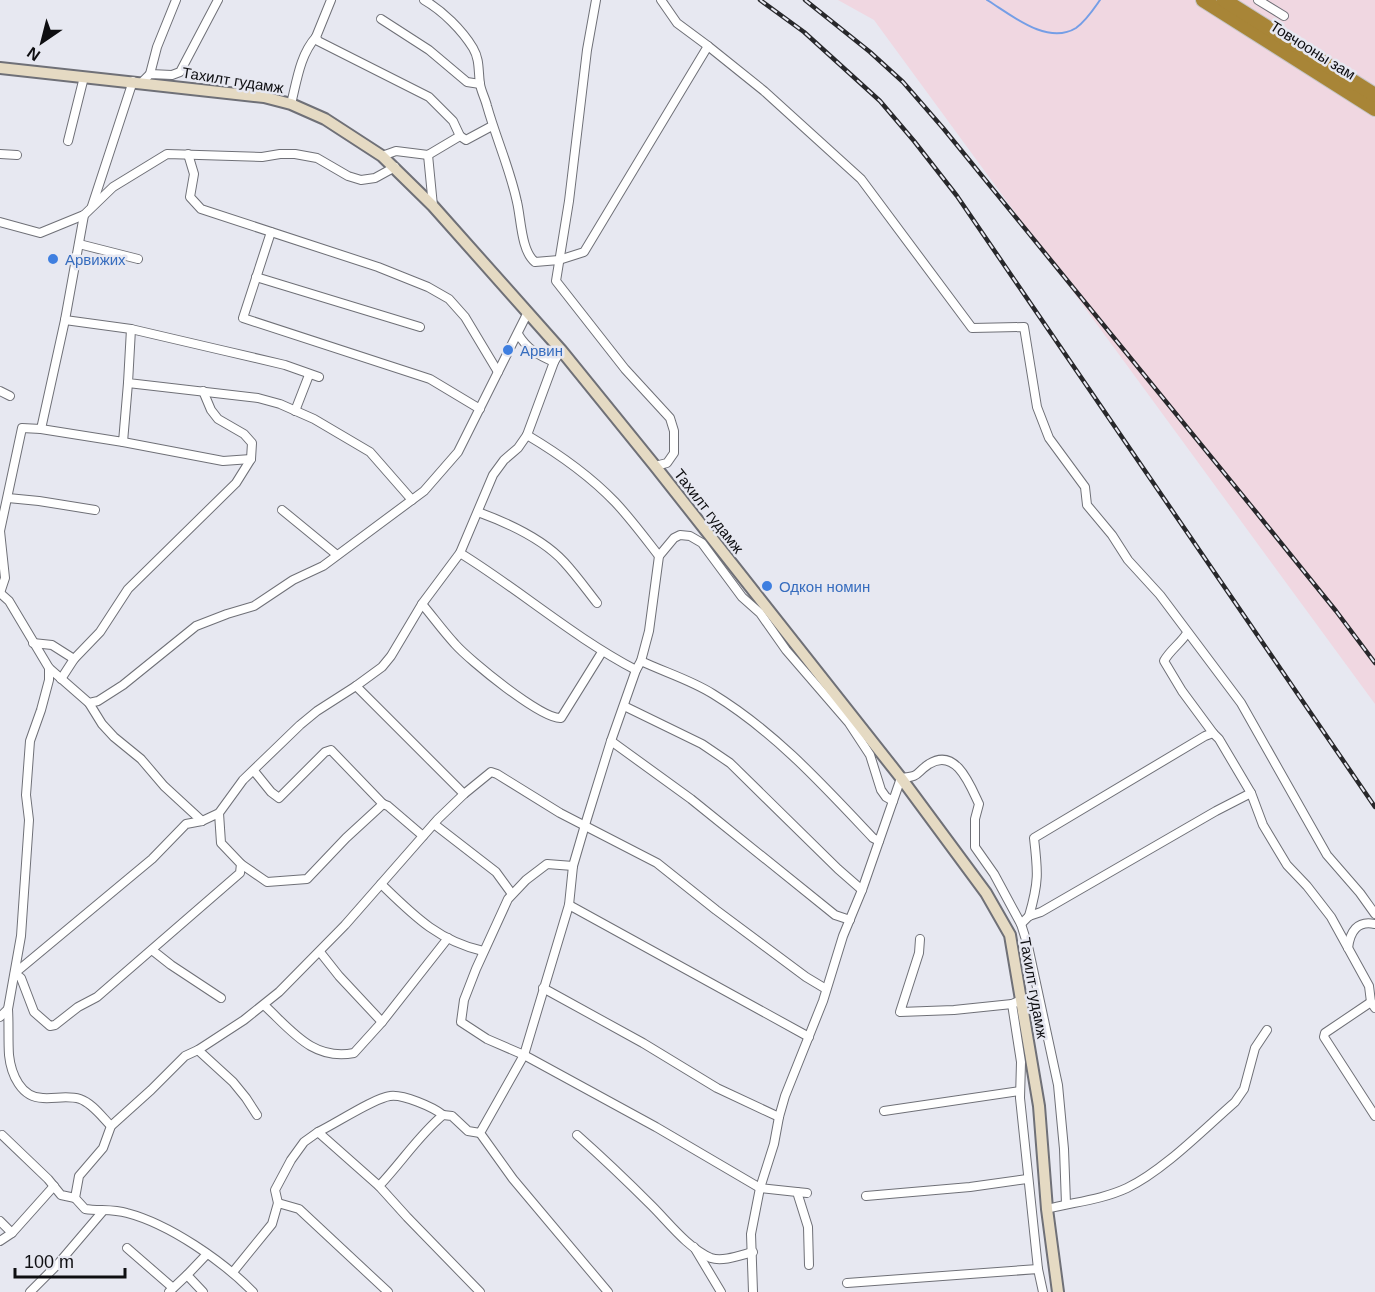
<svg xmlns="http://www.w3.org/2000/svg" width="1375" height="1292" font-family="Arial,sans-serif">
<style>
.industrial{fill:#f0d7e1}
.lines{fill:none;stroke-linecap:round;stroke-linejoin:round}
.stream{stroke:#759ee6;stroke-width:2}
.street-casing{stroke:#6f7077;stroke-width:10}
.secondary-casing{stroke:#6f7077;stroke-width:14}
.highway-casing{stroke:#c5c5c6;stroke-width:16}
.street{stroke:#fff;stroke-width:8}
.secondary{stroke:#e5dac3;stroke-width:10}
.highway{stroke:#a88537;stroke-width:14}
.rail-casing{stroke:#28282b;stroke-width:4.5}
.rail{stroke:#e7e8f1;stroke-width:2;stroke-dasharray:7;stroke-linecap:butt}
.shop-dot{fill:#3f7fe0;stroke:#e7e8f1;stroke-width:2}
.labels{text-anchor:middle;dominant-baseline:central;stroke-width:5;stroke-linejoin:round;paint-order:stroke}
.street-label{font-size:15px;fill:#0e0e11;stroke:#e7e8f1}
.shop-label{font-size:15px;fill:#366cbe;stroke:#e7e8f1;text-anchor:start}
</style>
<rect width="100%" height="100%" fill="#e7e8f1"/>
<path class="industrial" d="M838,0H1375V704L874,20Z"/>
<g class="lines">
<path class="stream" d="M987,0C1010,14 1047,46 1076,28C1086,21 1093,10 1100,0"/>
<defs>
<g id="street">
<path d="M331,0L316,37L318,41L429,97L453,121L460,136"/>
<path d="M424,0C443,11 462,30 473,48C480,60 478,70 480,84C481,91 485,98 487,106C496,138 510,169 517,202C521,218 521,251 535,262L559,260L584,252L708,46"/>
<path d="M596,0L587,50L569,201L556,281L625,369L670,418L674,431V453L667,463L655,466"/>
<path d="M661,0L677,23L708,46L764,91L861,179L972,328L1024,327L1037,407L1049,438L1085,487L1087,505L1112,535L1128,560L1160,595L1241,703L1327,855L1360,893L1375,914"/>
<path d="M1258,0L1284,16"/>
<path d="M381,19L429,50L467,82L480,84"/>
<path d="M150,74L157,47L176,0"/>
<path d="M142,82L150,74L172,75L180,72L218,0"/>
<path d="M291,104C297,80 300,55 316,37"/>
<path d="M68,141L84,77"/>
<path d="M0,154L17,155"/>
<path d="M188,154L194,174L190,197L201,209L378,267L428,287L449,299L465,317L498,372"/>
<path d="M428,155L433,206"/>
<path d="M382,156L396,151L428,155L460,136L466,140L492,126"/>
<path d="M92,206L133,81"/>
<path d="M0,222L40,233L84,215L113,187L167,154L262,157L280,154H295L317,158L348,176L361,180L375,178L395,167"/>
<path d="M271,232L243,318L430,379L480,409"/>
<path d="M79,244L138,259"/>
<path d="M256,277L420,327"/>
<path d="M65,320L131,329L221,350L285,365L319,377"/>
<path d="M131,329L128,383L258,398L280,404L314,419L370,452L412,500"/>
<path d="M518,334C527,349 538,355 554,362"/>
<path d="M0,391L10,396"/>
<path d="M295,411L309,375"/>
<path d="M41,429L123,442L128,383"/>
<path d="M527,435C559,454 589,475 615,502C631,519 645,538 659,556"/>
<path d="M123,442L223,461L251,459"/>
<path d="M8,498L39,501L95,510"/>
<path d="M282,510L337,555"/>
<path d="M478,512C508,523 542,538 564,562C576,575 586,589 597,603"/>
<path d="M460,553C520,590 573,637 636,670"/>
<path d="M0,593L9,601L49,668L89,703L98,701L123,685L196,626L227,614L254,606L293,580L323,566L424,491L458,452L528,312"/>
<path d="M0,593L5,578L0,531L22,428L41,429L65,320L84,215"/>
<path d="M422,604C433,617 443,631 455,644C469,660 542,720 561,718L602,652"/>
<path d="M1187,633C1181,643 1170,650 1164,661L1182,691L1213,733"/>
<path d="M33,643L52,645L74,659"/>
<path d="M641,661C664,672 691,680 713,694C775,732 823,785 873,838L879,841"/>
<path d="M61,679L74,659L100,632L128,589L236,483L251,459L252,443L244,434L218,419L211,410L203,391"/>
<path d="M356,686L464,794"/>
<path d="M89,703L102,724L114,737L141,759L164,786L202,821"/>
<path d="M624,706L702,744L730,763L838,869L862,890"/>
<path d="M611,741L691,799L835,915L850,920"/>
<path d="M254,771L271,792L279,798L325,752L331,750L383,804"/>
<path d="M219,813L221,843L241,864L240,873L97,997L78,1007L55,1025L50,1026L34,1012L21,978L15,973L152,859L186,824L202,821L219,813L243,780L300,725L317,711L356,686L382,667L391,656L422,604L460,553L493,475L504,460L518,448L527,435L554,362L561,350"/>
<path d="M434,824L496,872L512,894"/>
<path d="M241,864L267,882L307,879L346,838L383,804L388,806L423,836"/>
<path d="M573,866L547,864L526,880L508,899L476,969L464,1000L461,1022L487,1039L524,1055L656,1127L760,1188L797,1192L808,1227L809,1265"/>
<path d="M381,884C413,915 438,941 483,951"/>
<path d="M569,905L809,1037"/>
<path d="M1029,916C1039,882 1038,872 1034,838L1205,736L1213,733L1219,739L1251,793"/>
<path d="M1021,924L1029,916L1041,912L1216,811L1251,793L1263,825L1287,865L1307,886L1331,917L1369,986L1371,1002L1375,1008"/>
<path d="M920,939L919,953L900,1012L954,1010L1012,1004"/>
<path d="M1348,948C1350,932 1357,920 1375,924"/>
<path d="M152,950L171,965L221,998"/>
<path d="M320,952L339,976L382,1022L448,938"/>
<path d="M543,988L643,1043L717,1088L779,1117"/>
<path d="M1021,1000L1012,1004L1021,1062L1020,1098L1038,1269"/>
<path d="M1371,1002L1325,1033L1324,1037L1375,1116"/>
<path d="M264,1005C292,1031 313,1061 354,1053L382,1022"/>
<path d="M8,1009C9,1024 8,1040 9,1055C11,1074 21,1098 43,1098C55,1099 67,1095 80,1099C92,1103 102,1117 111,1126"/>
<path d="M0,1017L8,1009L21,936L29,820L26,795L30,741L41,710L49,680V668"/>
<path d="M198,1050L233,1082L246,1098L257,1115"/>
<path d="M884,1111L1020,1091"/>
<path d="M318,1132C335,1124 374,1098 390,1096C403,1094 433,1107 443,1115"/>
<path d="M480,1133L468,1131L452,1116L443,1115C419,1135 401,1163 379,1186L407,1217L480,1292"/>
<path d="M2,1135L48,1179L61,1195L75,1198"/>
<path d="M577,1135C603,1158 627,1181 652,1206C669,1223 688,1248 711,1258C723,1262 741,1255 753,1252"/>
<path d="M797,1192L807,1193"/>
<path d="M866,1196L970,1187L1027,1179"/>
<path d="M278,1203L275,1190L291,1160L304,1142L318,1132L379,1186"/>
<path d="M1047,1209C1074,1202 1101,1200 1127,1188C1163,1171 1204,1129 1235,1102L1244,1089L1255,1048L1267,1030"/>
<path d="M0,1221L12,1233"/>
<path d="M0,1241L12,1233L54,1186"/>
<path d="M694,1247L721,1292"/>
<path d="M127,1248L173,1288"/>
<path d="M233,1272L272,1224L278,1203L299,1209L388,1292"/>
<path d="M847,1283L1038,1269L1043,1292"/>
<path d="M30,1292L57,1265L103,1211"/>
<path d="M169,1292L187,1275"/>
<path d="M203,1292L187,1275L207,1254"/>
<path d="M253,1292C223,1261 169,1224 127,1213C113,1209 99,1211 85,1209L75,1198L79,1176L103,1148L111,1126L151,1090L185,1056L198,1050L244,1020L279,992L345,925L438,819L464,794L491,772L497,774L560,813L657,863L716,910L806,977L826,989"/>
<path d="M608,1292L513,1179L480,1133L524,1055L569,905L573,866L585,825L611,741L636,670L641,661L649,631L659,556L674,538L680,535L690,536L702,543L742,597L760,613L786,650L849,723L870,755L881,790L886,797L893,801"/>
<path d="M753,1292L751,1234L760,1188L774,1144L779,1117L785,1096L823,1001L843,936L862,890L901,778C922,776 914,774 929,764C956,747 970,785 979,804L975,819V847L994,874L1021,924L1028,946L1058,1085L1064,1149L1066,1204"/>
</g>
<path id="secondary" d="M0,68L264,97L291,104L325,119L382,156L433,206L561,350L655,466L901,778L986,893L1010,935L1039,1106L1047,1209L1058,1292"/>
<g id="highway">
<path d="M1203,0L1375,109"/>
<path d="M1224,0L1375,95"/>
</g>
</defs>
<use href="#street" class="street-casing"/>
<use href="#secondary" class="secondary-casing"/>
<use href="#highway" class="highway-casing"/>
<use href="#street" class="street"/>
<use href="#secondary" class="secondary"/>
<use href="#highway" class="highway"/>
<defs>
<g id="rail">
<path d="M760,0L804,32L880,101L914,141L957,196L1375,807"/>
<path d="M805,0L870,52L903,82L943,128L1256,512L1336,611L1375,663"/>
</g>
</defs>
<use href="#rail" class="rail-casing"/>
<use href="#rail" class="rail"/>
</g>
<g class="shop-dot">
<circle cx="53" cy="259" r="6"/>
<circle cx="508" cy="350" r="6"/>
<circle cx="767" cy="586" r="6"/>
</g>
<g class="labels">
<g class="street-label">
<text transform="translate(1313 50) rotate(32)">Товчооны зам</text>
<text transform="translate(233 80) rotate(9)">Тахилт гудамж</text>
<text transform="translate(709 511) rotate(52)">Тахилт гудамж</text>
<text transform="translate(1034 988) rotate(80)">Тахилт гудамж</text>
</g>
<g class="shop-label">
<text x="65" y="259">Арвижих</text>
<text x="520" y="350">Арвин</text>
<text x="779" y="586">Одкон номин</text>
</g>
</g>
<g transform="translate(42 42) rotate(215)" stroke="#e7e8f1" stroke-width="4.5" paint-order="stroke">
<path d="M0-4.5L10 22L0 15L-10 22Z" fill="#0e0e11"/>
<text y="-9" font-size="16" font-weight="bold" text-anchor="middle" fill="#0e0e11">N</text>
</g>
<path d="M15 1268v9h110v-9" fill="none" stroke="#0e0e11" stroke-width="3"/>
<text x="24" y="1268" font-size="18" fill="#0e0e11" stroke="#e7e8f1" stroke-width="4.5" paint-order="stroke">100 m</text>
</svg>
